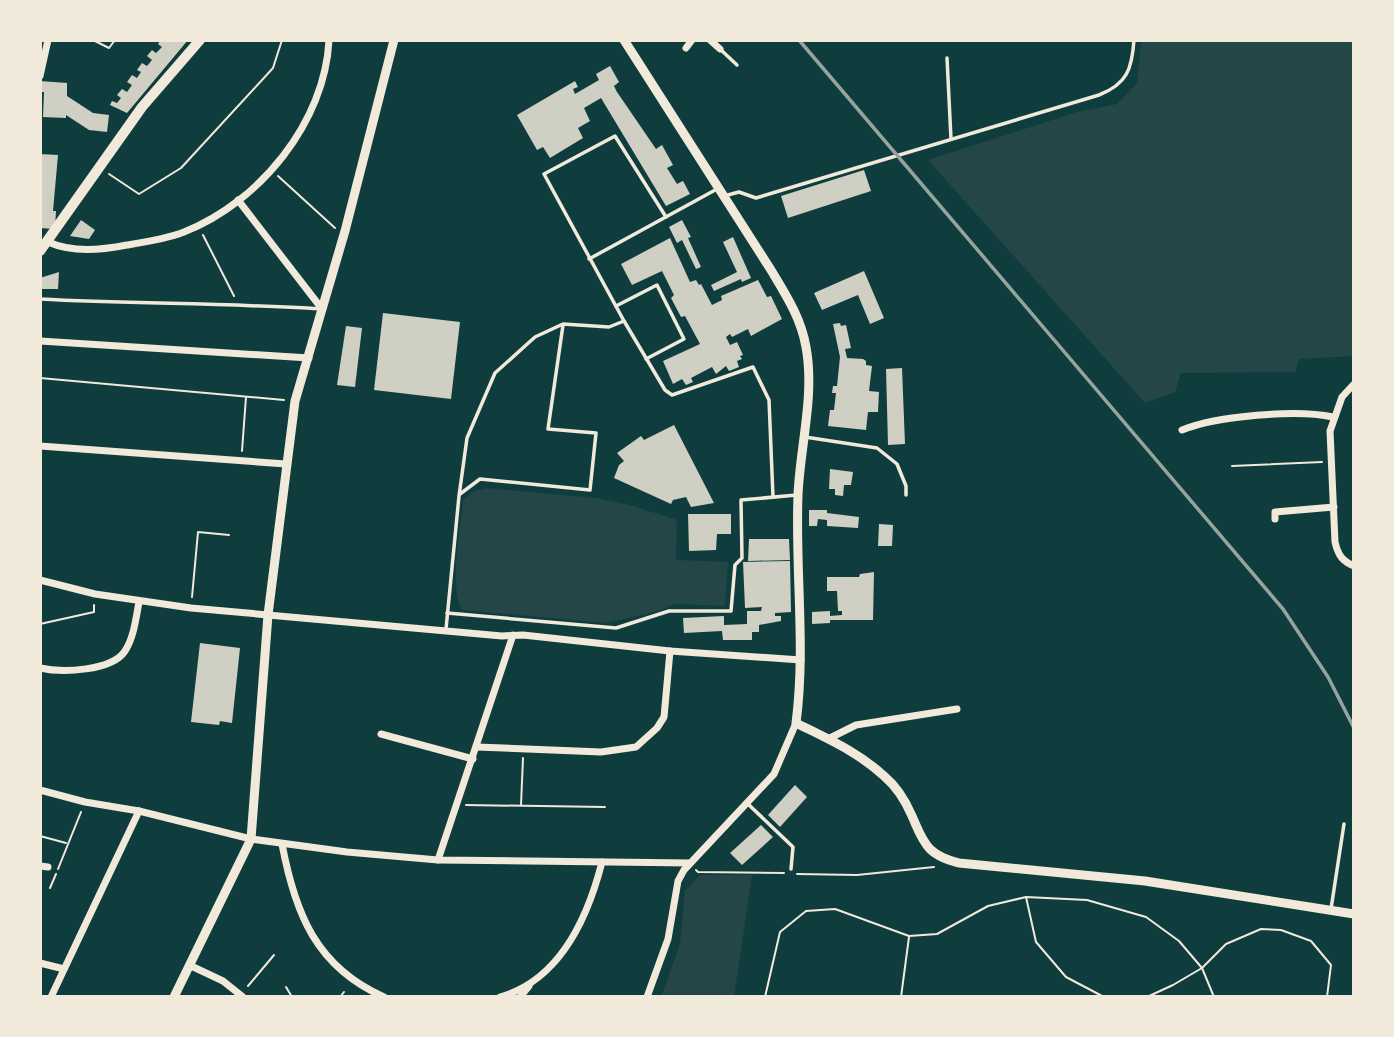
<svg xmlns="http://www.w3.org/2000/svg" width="1394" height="1037" font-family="Quicksand,sans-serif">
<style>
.green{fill:#244646}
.building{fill:#cfcfc3}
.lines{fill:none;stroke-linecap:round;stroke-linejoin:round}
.path{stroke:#f1e9da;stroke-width:2}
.service{stroke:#f1e9da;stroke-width:3.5}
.minor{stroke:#f1e9da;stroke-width:7}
.tertiary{stroke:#f1e9da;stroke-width:9}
.primary{stroke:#f1e9da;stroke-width:10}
.rail{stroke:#97a49c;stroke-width:3.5}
</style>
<rect width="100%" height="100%" fill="#0f3d3e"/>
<g class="green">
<path d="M1141,40H1354V356L1299,359L1295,372L1181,373L1175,392L1145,403L928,160L1077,112L1117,104L1137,83Z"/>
<path d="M485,488L596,498L630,505L677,520L676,560L728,562L725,606L674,604L659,611L606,623L463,610C448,596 461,522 463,500L473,492Z"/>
<path d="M700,875H752L734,997H661L680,944L685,891Z"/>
</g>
<g class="building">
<path d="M161,40H188L127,113L110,105L112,101L117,103L121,98L117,95L122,89L127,92L132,85L127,82L132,75L137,78L141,72L137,70L142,63L147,66L152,60L147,56L152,50L156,53L162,47L158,44Z"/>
<path d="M610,66L619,82L614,86L617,92L656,149L662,145L673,165L667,168L677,184L683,181L690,194L666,206L601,98L584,108L590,121L578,128L583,138L550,158L543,147L537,150L517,115L575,81L578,87L573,89L575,94L599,80L596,74Z"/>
<path d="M40,81L67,83V96L93,113L109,115L107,132L89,130L66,115V118L43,117L44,92H40Z"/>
<path d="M40,154L58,155L53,211H56L55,229L40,228Z"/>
<path d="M864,170L871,191L788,218L781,196Z"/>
<path d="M81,220L95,230L89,239L70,236Z"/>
<path d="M682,220L691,237L688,238L701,267L696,269L682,240L677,243L669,227Z"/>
<path d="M733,237L751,278L742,282L741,279L714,291L711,285L737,272L723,242Z"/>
<path d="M670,238L690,282L696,280L699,285L701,284L712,305L722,300L721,296L758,280L767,297L771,296L782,319L751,336L748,329L732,337L730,334L726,337L730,345L737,342L743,355L740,356L742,359L737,361L739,367L729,371L726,366L716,374L712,367L691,378L693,382L686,385L682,379L673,384L663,361L700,344L685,316L681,317L671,298L674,295L662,271L632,285L621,264Z"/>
<path d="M864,271L884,318L870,324L858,295L822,310L814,293Z"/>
<path d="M59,272L58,289H40V278Z"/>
<path d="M383,313L460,322L451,399L374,390Z"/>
<path d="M840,323L841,326L846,325L851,348L845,349L847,358L863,359L866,361V365L872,366L869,391L879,392L878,412H868L866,430L828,426L830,410H834L836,393H832L833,386H837L840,357L833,324Z"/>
<path d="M346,326L362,328L355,387L337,385Z"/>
<path d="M902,368L905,444L888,445L886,369Z"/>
<path d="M674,425L714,503L691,507L686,497L673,500L671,504L614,478L619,465L624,461L617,453L641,436L644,440Z"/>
<path d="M830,469L853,472L851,485H844L843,496L835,495V489H829Z"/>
<path d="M809,510H827V513L859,517L858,528L827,526V520L818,519L817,526H809Z"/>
<path d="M688,514H731V534H717L716,550L689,551Z"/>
<path d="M879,524L893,525L892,546H878Z"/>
<path d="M749,539H789L790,560L748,561Z"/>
<path d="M790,561L791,612L775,613V616H781V621L759,625V632H752V640H723L722,631L684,633L683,618L724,616V625L747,624V611H761L762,607L745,608L743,562Z"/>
<path d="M874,572L873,620H830V623L812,624V612L830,611V616L842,615V611H838L837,591H827V577H859L860,574Z"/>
<path d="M200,643L240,648L232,723L220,721L219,725L191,722Z"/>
<path d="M795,785L807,797L780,827L768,815Z"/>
<path d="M761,825L773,837L742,865L730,853Z"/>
</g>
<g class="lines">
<g class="path">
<path d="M93,40L109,48L115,40"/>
<path d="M109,174L139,194L181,168L273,68L282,40"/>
<path d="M278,176L335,228"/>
<path d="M203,235L234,296"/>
<path d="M40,378L284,400"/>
<path d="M242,451L246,397"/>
<path d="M1232,466L1322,462"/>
<path d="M192,597L198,532L229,535"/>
<path d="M40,624L94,612V605"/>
<path d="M466,805L605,807"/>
<path d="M521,805L523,758"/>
<path d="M40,836L66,843"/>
<path d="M58,869L81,812"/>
<path d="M696,870L698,872L784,873"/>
<path d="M797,874L857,875L934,867"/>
<path d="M50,888L56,874"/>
<path d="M1026,897L1036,942L1066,977L1104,997"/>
<path d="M248,986L274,955"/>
<path d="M286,987L292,997"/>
<path d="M340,997L344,992"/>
<path d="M765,997L780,932L806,911L835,909L909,936L937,934L988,906L1026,897L1087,900L1146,917L1179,941L1202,968L1214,997"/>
<path d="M901,997L909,937"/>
<path d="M1147,997L1173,985L1202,968L1226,944L1261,929L1281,930L1311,941L1331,965L1327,997"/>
</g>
<g class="service">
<path d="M720,49L737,65"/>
<path d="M947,58L951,139"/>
<path d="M724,196L739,192L756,198L1099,95C1127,84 1132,69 1134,40"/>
<path d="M666,217L615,136L544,174L624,321L665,390L672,395L753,367L769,400L773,497"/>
<path d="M589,259L717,189"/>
<path d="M40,299C134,304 228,303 321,309"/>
<path d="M616,306L657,285L684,339L646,359"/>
<path d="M805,437L877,448L897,464L906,486V495"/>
<path d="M460,494L480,479L590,490L596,433L548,429L563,325"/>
<path d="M447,613L616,628L669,611H731L735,565L742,558L741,500L797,495"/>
<path d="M446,629L459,496L467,438L495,373L535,337L563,324L609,327L624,321"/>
<path d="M748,804L793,847L791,869"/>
<path d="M1331,909L1344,824"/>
</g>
<g class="minor">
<path d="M710,40L720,49"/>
<path d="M686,48L692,40"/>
<path d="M40,76L48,40"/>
<path d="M238,200L322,309"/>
<path d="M48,242C73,253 101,250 127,245C146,242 166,239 184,232C260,202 325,122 329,40"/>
<path d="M40,341L309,358"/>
<path d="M1354,384L1342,397L1330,431L1335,542C1338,555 1342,561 1354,566"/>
<path d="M1182,430C1217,416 1296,409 1333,417"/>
<path d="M40,446L286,464"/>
<path d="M1275,519V512L1334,507"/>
<path d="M40,580L95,594L191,608L502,636L523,635L670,651L801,660"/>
<path d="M40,668C62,673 112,671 125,651C134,637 136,618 139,602"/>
<path d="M381,734L473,759"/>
<path d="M830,738L856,725L957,709"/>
<path d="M477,747L601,752L636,747L657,728L664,717L670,651"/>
<path d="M40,790L85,802L139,811L251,839L347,852L438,860L690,863"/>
<path d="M282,844C295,913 316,967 384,997"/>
<path d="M438,860L513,635"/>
<path d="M40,866L48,867"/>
<path d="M40,963L64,969"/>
<path d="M189,965L223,981L243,997"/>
<path d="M51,997L139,811"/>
<path d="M500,997C560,980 588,917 602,862"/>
<path d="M520,997L529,986"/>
<path d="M647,997L668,939L678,881L684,870L774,774L796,723"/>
</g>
<g class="tertiary">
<path d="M624,40L771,270C786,295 801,318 806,347C815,395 800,447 798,495C795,571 806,647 796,723C828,739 858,752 884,776C896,786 906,802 912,816C917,827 921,840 930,849C938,857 949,860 959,863L1145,881L1354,914"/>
<path d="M174,997L251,839L268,615L295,401L345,231L394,40"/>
</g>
<path class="primary" d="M40,251L142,107L200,40"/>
<path class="rail" d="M799,40L1283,609L1328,677L1354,728"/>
</g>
<rect width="1394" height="1037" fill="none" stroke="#f1e9da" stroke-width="84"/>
</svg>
